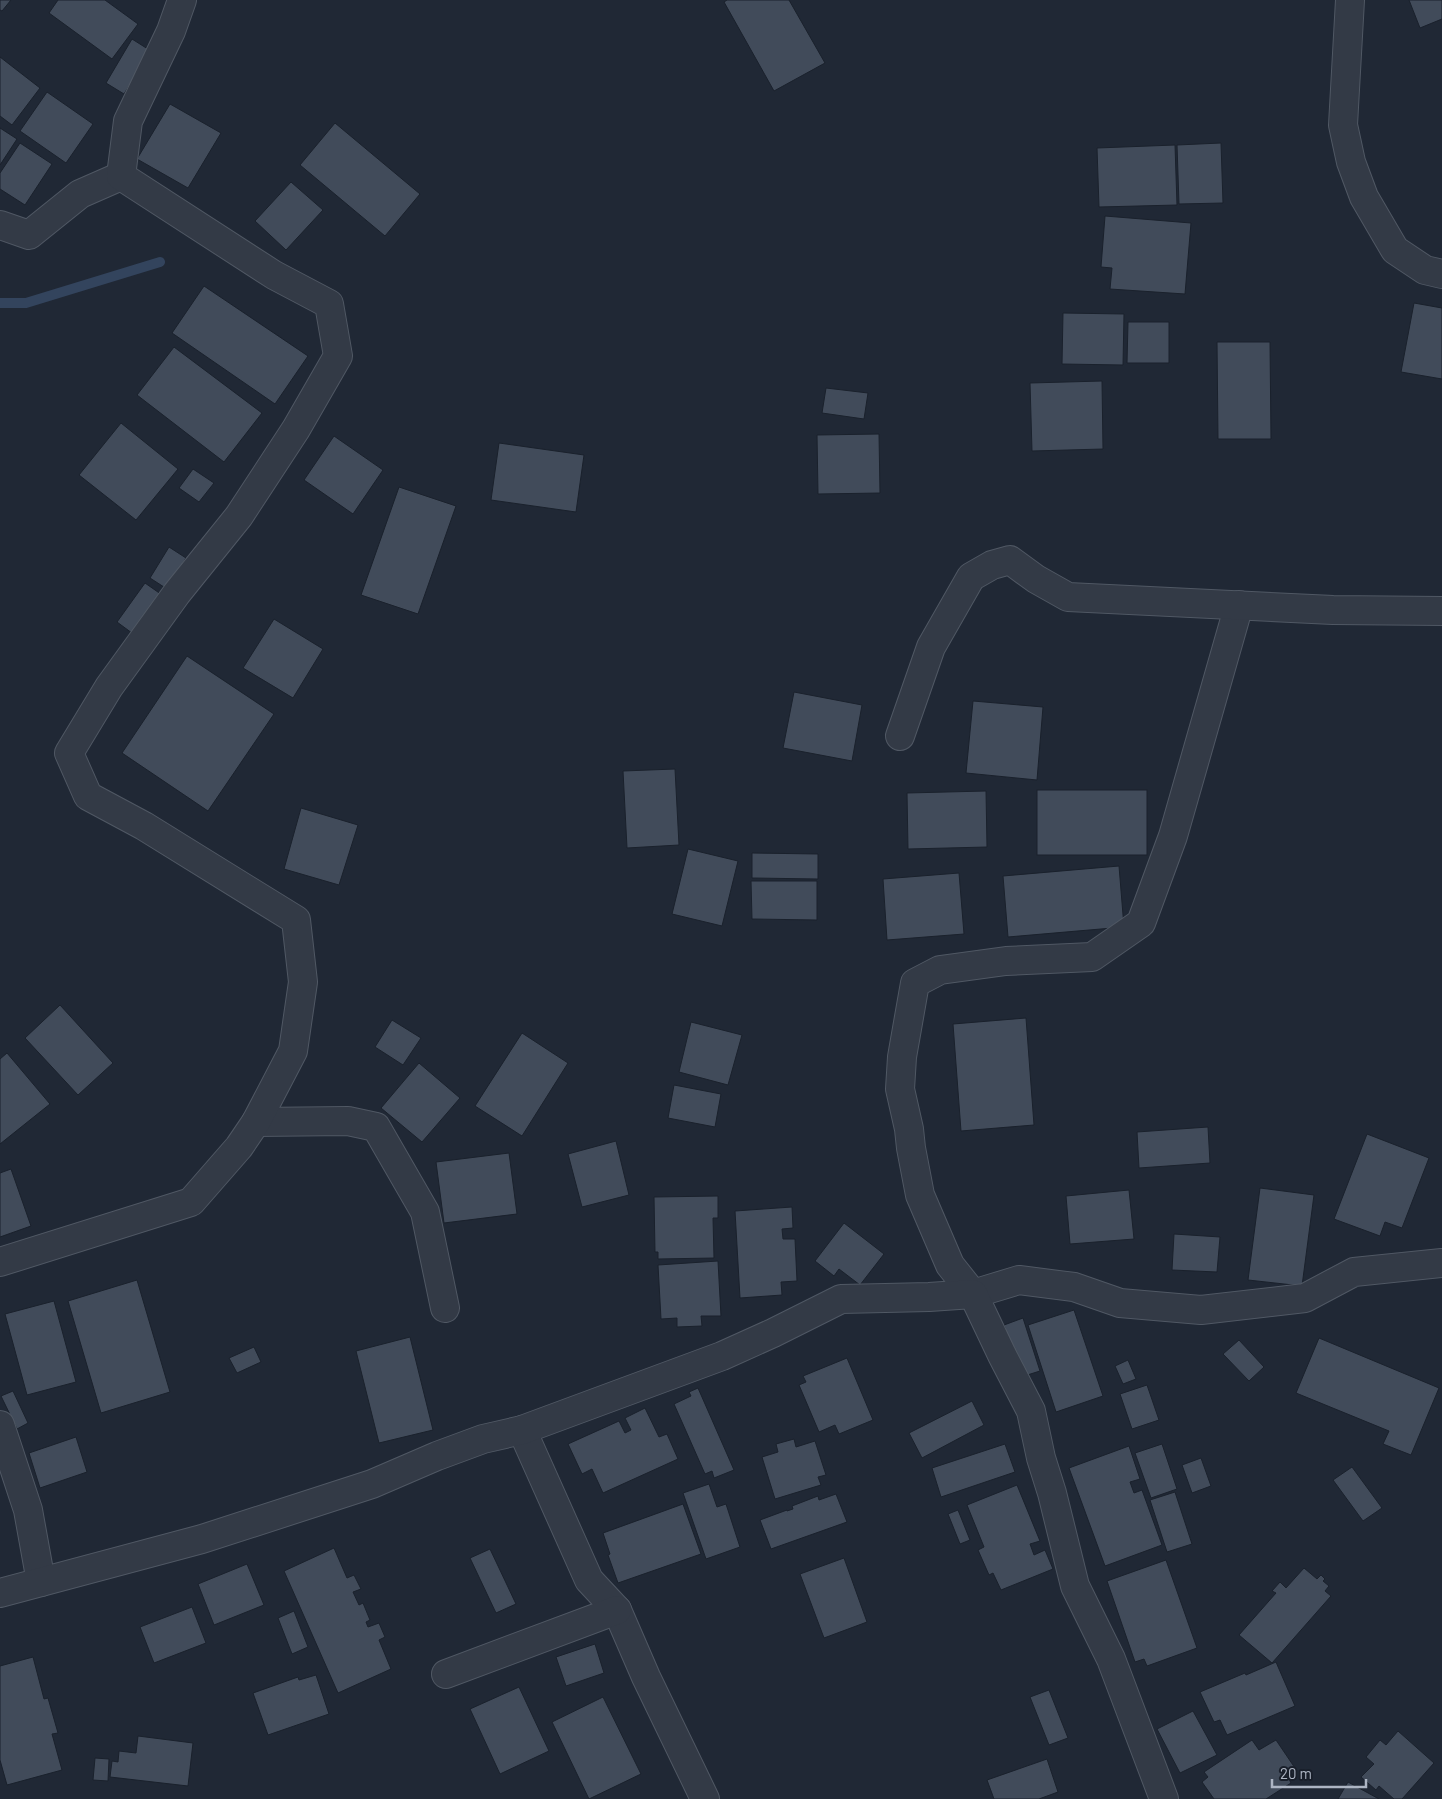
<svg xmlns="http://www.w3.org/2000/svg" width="1442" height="1799" font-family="Barlow,sans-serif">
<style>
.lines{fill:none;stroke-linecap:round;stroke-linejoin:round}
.stream{stroke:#33445d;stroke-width:10}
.building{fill:#414b5a;stroke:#1a212c}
.street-casing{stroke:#505864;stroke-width:30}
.street{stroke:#333a46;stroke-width:28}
</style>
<rect width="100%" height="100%" fill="#202835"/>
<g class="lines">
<path class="stream" d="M0,303H26L160,262"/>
</g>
<g class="building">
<path d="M0,0H11L2,11L0,10Z"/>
<path d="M58,0H105L138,24L112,59L49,13Z"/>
<path d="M727,0H789L825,63L774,91L724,2Z"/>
<path d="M1409,0H1442V19L1420,28Z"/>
<path d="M132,39L151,51L124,94L106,83Z"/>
<path d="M0,57L40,88L12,125L0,116Z"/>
<path d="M47,92L93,124L66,163L20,131Z"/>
<path d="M170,104L221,133L188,188L137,159Z"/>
<path d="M335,123L420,194L385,236L300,165Z"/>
<path d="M0,128L17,139L0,165Z"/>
<path d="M20,143L52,164L25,205L0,189V173Z"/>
<path d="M1221,143L1223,203L1179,204L1177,145Z"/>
<path d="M1175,145L1177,205L1099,207L1097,148Z"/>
<path d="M291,182L323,210L286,250L255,221Z"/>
<path d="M1105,216L1191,223L1185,294L1110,289L1112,268L1101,267Z"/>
<path d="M204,286L308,356L275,404L172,333Z"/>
<path d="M1414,303L1442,308V379L1401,372Z"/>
<path d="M1063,313L1124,314L1123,365L1062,364Z"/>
<path d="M1128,322H1169V363H1127Z"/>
<path d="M1217,342H1270L1271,439H1218Z"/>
<path d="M174,347L262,413L224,462L137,395Z"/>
<path d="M1102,381L1103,449L1032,451L1030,383Z"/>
<path d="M826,388L868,393L864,419L822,413Z"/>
<path d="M121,423L178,469L136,520L79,475Z"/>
<path d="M879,434L880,493L818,494L817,435Z"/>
<path d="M334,436L383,470L353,514L304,480Z"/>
<path d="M499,443L584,455L576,512L491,500Z"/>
<path d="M193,469L214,483L199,502L179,488Z"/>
<path d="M399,487L456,506L418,614L361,595Z"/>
<path d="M169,547L186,558L167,589L150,578Z"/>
<path d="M145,583L165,597L136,636L117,622Z"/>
<path d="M274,619L323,649L293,698L243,668Z"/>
<path d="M187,656L274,714L208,811L122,753Z"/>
<path d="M794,692L862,705L852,761L783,748Z"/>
<path d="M973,701L1043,707L1037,780L966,773Z"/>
<path d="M675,769L679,845L627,848L623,771Z"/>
<rect x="1037" y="790" width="110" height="65"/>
<path d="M986,791L987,847L908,849L907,793Z"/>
<path d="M301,808L358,825L339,885L284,869Z"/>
<path d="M688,849L738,861L722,926L672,914Z"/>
<path d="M752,853L818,854V879L752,878Z"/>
<path d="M1119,866L1124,927L1008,937L1003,876Z"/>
<path d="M959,873L964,934L887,940L883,879Z"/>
<path d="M751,881H817V920L752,919Z"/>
<path d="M60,1005L113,1063L78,1095L25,1038Z"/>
<path d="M1026,1018L1034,1125L961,1131L953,1024Z"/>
<path d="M392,1020L421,1038L403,1065L375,1047Z"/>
<path d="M691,1022L742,1035L728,1085L679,1072Z"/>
<path d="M522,1033L568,1063L522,1136L475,1106Z"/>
<path d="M7,1053L50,1104L0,1144V1059Z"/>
<path d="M419,1063L460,1098L422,1142L381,1108Z"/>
<path d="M674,1085L721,1094L715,1127L668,1118Z"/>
<path d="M1208,1127L1210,1163L1139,1168L1137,1132Z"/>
<path d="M1367,1134L1429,1158L1402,1228L1385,1222L1380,1236L1334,1219Z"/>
<path d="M616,1141L629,1195L582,1207L568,1154Z"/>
<path d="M509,1153L517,1214L444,1223L436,1162Z"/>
<path d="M11,1169L31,1226L0,1237V1173Z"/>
<path d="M1260,1188L1314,1195L1302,1286L1248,1280Z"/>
<path d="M1129,1190L1134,1239L1070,1244L1066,1196Z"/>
<path d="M718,1196V1218H713L714,1258L658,1259V1252H655L654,1197Z"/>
<path d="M792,1207L793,1228L782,1229L783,1239H795L797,1281L781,1282L782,1295L740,1298L735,1211Z"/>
<path d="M844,1223L884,1254L860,1285L839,1269L834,1276L815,1261Z"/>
<path d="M1174,1234L1220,1237L1217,1272L1172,1270Z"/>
<path d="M718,1261L721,1316H701L702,1326L677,1327V1318L661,1319L658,1265Z"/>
<path d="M137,1280L170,1392L101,1413L68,1301Z"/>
<path d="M54,1301L76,1382L27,1395L5,1314Z"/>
<path d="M1074,1310L1103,1396L1056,1412L1028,1325Z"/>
<path d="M1023,1318L1040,1371L1021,1377L1004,1325Z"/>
<path d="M410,1337L433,1430L379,1443L356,1351Z"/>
<path d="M1319,1338L1439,1388L1411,1455L1383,1444L1389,1431L1296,1393Z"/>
<path d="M1239,1340L1264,1367L1249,1381L1223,1354Z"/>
<path d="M254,1347L261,1362L237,1373L229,1358Z"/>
<path d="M847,1358L873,1420L839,1434L835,1425L819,1432L799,1385L806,1382L803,1376Z"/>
<path d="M1128,1360L1136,1379L1123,1384L1115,1366Z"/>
<path d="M1147,1385L1159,1420L1132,1429L1120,1394Z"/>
<path d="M698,1388L734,1470L714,1478L712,1471L705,1474L674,1404L691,1396L689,1392Z"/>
<path d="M13,1391L28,1423L17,1429L1,1396Z"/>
<path d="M972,1401L984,1425L922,1458L909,1433Z"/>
<path d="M645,1408L659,1437L667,1434L678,1459L603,1493L592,1469L582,1474L568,1444L619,1421L625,1433L631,1430L625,1418Z"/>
<path d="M76,1437L87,1472L40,1488L29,1453Z"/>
<path d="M794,1439L796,1447L815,1441L826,1475L818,1477L821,1485L775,1499L762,1457L778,1452L776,1444Z"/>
<path d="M1005,1444L1015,1472L941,1497L932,1468Z"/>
<path d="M1162,1444L1177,1489L1151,1498L1135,1453Z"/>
<path d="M1129,1446L1140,1479L1130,1482L1134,1493L1142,1490L1162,1545L1105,1566L1069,1468Z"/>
<path d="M1201,1458L1211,1486L1192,1493L1182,1465Z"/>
<path d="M1352,1467L1382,1508L1363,1521L1333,1480Z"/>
<path d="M709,1484L717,1507L726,1504L740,1547L706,1559L683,1493Z"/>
<path d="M1017,1485L1040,1541L1030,1544L1034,1555L1045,1550L1053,1569L1001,1590L993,1573L989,1575L978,1550L984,1547L967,1505Z"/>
<path d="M1175,1492L1192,1544L1167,1552L1150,1500Z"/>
<path d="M836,1494L847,1522L771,1549L760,1520L787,1510V1511L793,1509L792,1506L818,1496L819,1500Z"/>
<path d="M683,1504L701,1554L618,1583L608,1555L610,1554L603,1533Z"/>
<path d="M958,1510L970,1540L960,1544L948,1514Z"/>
<path d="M334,1548L347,1578L354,1575L361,1589L353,1592L359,1605L363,1603L370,1620L366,1622L368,1627L379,1623L385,1637L379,1640L391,1669L338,1693L284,1571Z"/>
<path d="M490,1549L516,1604L496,1613L470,1558Z"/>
<path d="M844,1558L867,1622L824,1638L800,1574Z"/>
<path d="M1166,1560L1197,1648L1147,1666L1144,1659L1135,1662L1107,1581Z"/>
<path d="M247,1564L264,1605L214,1625L198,1584Z"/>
<path d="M1304,1568L1317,1579L1321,1575L1325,1579L1323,1581L1329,1586L1325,1591L1331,1596L1272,1663L1239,1635L1276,1593L1272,1591L1280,1582L1286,1588Z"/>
<path d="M192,1607L206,1643L154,1663L140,1627Z"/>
<path d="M294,1611L308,1647L292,1654L278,1618Z"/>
<path d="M595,1644L604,1673L566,1686L556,1657Z"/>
<path d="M33,1657L44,1699L48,1698L58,1733L52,1734L62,1770L7,1785L0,1760V1666Z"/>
<path d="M1276,1662L1295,1706L1227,1735L1220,1720L1214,1722L1200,1692L1245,1673L1246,1675Z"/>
<path d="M316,1675L329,1714L268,1735L253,1693L298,1677L299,1680Z"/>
<path d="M519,1687L549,1751L500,1774L470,1709Z"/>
<path d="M1049,1690L1068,1738L1049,1745L1030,1697Z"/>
<path d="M603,1697L641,1774L589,1799L552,1722Z"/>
<path d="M1193,1711L1217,1755L1180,1773L1157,1729Z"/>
<path d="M1398,1731L1434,1763L1402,1799H1394L1379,1786L1376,1790L1361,1777L1374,1764L1366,1757L1380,1740L1386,1745Z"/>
<path d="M138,1736L193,1743L188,1786L110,1777L112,1761L118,1762L119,1751L136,1753Z"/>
<path d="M1252,1740L1259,1750L1276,1740L1297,1771L1288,1777L1291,1783L1266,1799H1214L1202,1782L1208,1777L1204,1772Z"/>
<path d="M95,1758L109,1759L108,1781L93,1780Z"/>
<path d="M1047,1759L1058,1792L1039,1799H994L987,1780Z"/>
<path d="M1348,1782L1379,1799H1338Z"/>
</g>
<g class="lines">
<defs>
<g id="street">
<path d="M1350,0L1343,125L1351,162L1364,197L1395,250L1425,270L1442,274"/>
<path d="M0,225L29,235L80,194L121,176"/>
<path d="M1239,605L1173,836L1141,923L1092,957L1006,961L940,970L915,983L902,1057L900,1089L909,1129L911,1148L920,1195L950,1265L973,1294L1019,1280L1074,1287L1120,1303L1201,1310L1305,1298L1354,1272L1442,1263"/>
<path d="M900,736L931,647L971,577L992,565L1010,560L1036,579L1068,597L1333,610L1442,611"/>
<path d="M256,1122L348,1121L376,1127L425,1212L445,1308"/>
<path d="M0,1262L191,1202L239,1147L256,1122L293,1051L303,982L296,920L144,826L88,796L69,753L109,687L177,593L239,516L296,429L338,356L329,304L274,275L121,176L128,121L171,31L182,0"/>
<path d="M0,1425L28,1510L41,1582"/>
<path d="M522,1430L589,1580L617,1610L646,1677L705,1799"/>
<path d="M0,1593L202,1539L372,1484L437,1456L483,1439L522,1430L722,1356L773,1333L841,1299L929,1297L973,1294L1002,1355L1031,1411L1041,1458L1052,1493L1075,1586L1111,1659L1164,1799"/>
<path d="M446,1674L617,1610"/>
</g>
</defs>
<use href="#street" class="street-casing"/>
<use href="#street" class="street"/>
</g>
<path d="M1272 1779v8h94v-8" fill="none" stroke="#adb5c3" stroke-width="2.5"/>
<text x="1280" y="1779" font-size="15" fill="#adb5c3" stroke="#191f2a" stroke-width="4" paint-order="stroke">20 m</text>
</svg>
